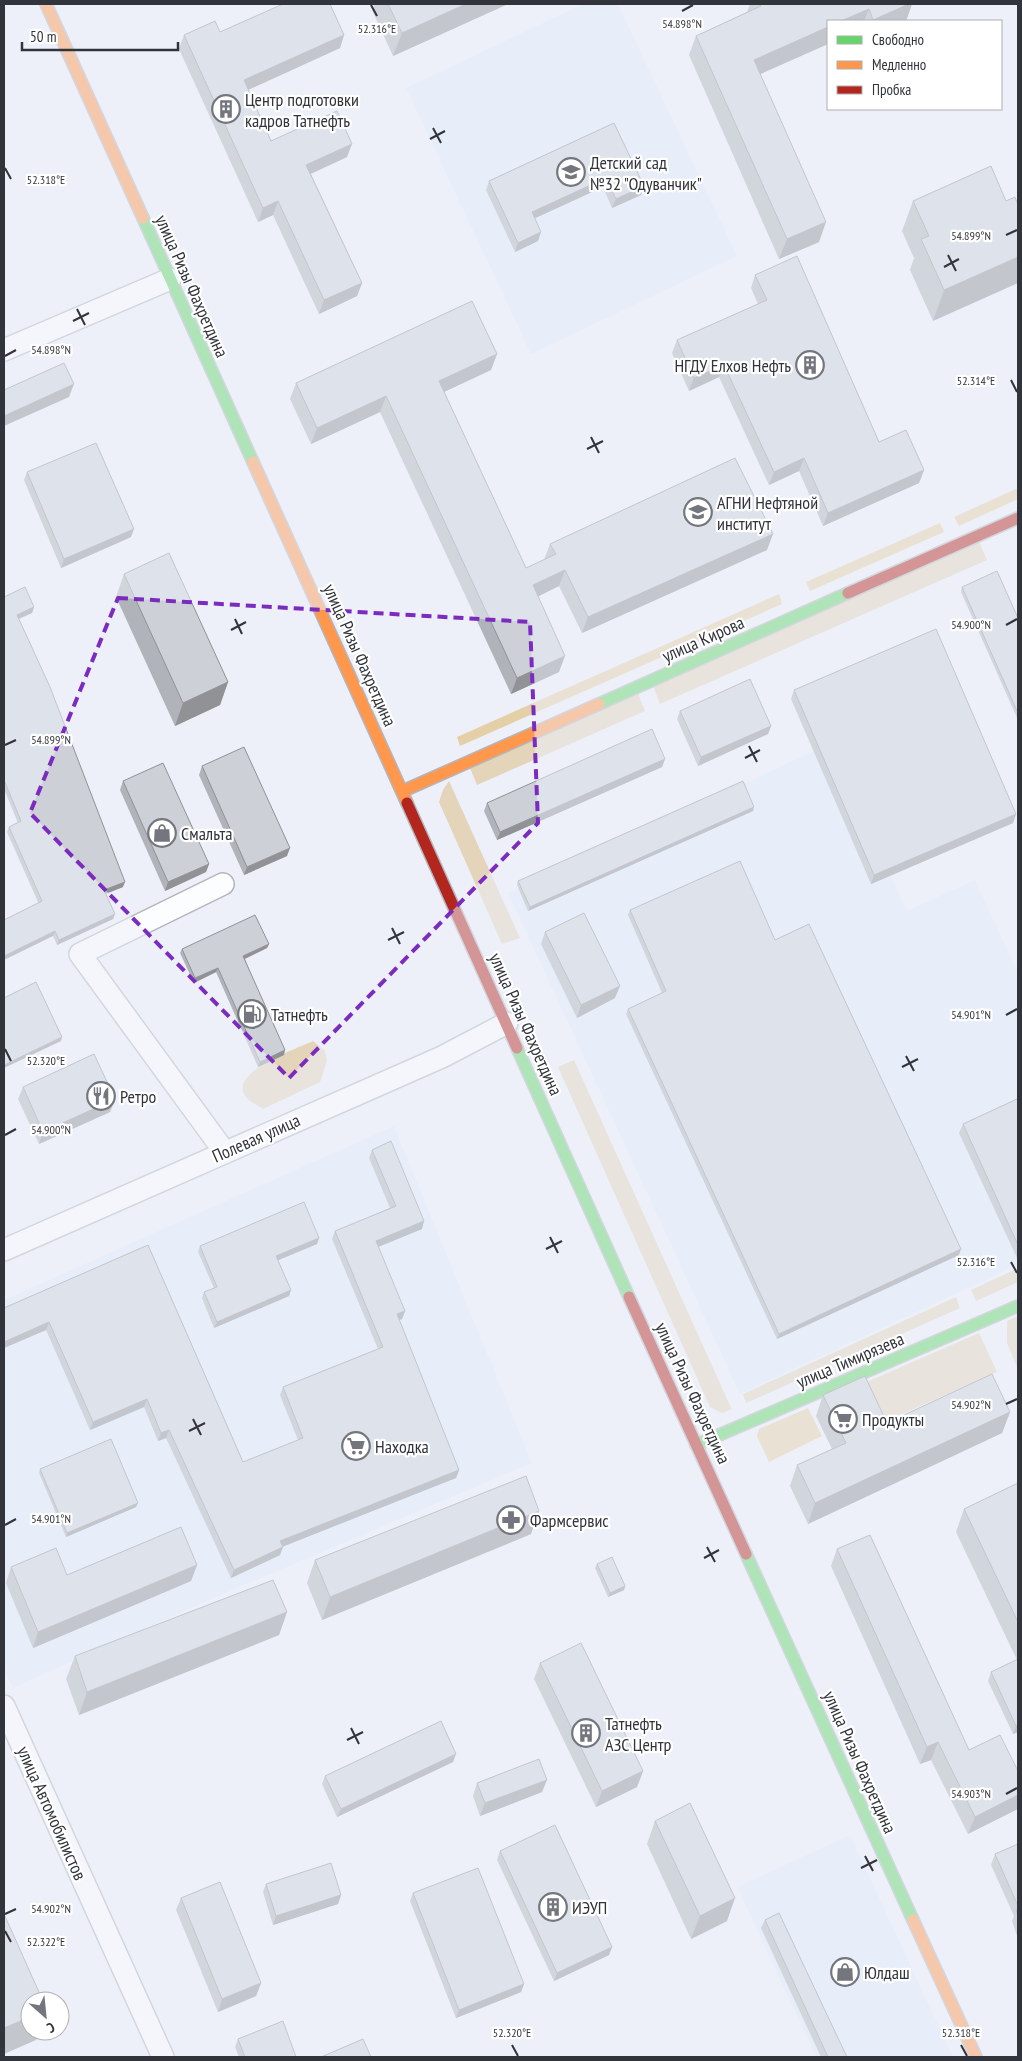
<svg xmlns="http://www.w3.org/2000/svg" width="1022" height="2061" font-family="'PT Sans Narrow',sans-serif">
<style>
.built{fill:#e2e9fa}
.green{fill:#e3d4ba}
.forest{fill:#e5cfa6}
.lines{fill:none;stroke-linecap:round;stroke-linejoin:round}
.street-casing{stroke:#b3b6bc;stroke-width:24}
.fast-casing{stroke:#b3b6bc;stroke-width:14}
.slow-casing{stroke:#b3b6bc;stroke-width:14}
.jam-casing{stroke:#b3b6bc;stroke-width:14}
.street{stroke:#fcfdfe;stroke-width:21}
.fast{stroke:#63d668;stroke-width:11}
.slow{stroke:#ff974d;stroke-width:11}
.jam{stroke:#b3261e;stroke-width:11}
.wall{fill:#b0b3b9}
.shaded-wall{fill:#909296}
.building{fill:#cdd0d7;stroke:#909296}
.marked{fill:none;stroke:#7b2cbf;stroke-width:4;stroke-dasharray:10 6;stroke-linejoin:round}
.ticks{fill:none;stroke:#31343a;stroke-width:2}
.labels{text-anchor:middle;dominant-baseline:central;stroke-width:4.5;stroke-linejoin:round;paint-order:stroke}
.poi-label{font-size:18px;fill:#31343a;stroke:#fff;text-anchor:start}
.street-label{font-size:18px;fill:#31343a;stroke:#fff}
.ticks-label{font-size:12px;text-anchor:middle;fill:#31343a;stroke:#fff;stroke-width:4.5;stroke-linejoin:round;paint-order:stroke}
</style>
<rect width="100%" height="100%" fill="#edf0f9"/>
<g class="built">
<path d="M583,4H618L737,256L531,354L406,88Z"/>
<path d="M829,744L907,911L975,880L1018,973V1265L740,1394L508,893Z"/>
<path d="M394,1126L532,1463L209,1600L13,1688L4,1669V1300Z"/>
<path d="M850,1835L953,2057H816L737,1887Z"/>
</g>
<g class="green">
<path d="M977,537L987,560L660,704L651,681Z"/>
<path d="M636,688L645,711L477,785L468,763Z"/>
<path d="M449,781L520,938L502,944L439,802L443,790Z"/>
<path d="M313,1041L325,1051L327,1061L320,1082L263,1109C259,1106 250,1102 247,1098C224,1073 299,1048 313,1041Z"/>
<path d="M574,1060L728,1401L732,1409L722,1413L710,1407L558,1067Z"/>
<path d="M1018,1268V1282L976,1301L971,1290Z"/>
<path d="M956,1297L960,1308L746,1403L743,1394Z"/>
<path d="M1018,1316V1370L1007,1343V1321Z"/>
<path d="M979,1333L997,1372L873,1427L855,1387Z"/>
</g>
<g class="forest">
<path d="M1018,488V499L959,526L954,517Z"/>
<path d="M940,523L944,532L810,591L806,582Z"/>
<path d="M779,594L782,604L460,746L457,737Z"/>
<path d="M808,1408L822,1436L769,1462L757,1436L759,1429Z"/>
</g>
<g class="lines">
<defs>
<g id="street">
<path d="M4,350L170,279"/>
<path d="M222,1152L221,1147L80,954L223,884"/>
<path d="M4,1250L442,1057L507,1023"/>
<path d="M4,1706L163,2057"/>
</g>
<g id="fast">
<path d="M143,218L253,462"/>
<path d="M599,704L848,593"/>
<path d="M517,1048L629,1297"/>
<path d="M696,1445L1018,1306"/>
<path d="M746,1554L913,1920"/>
</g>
<g id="slow">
<path d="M46,4L143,218"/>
<path d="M253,462L407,803"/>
<path d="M403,791L599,704"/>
<path d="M913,1920L976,2057"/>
</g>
<g id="jam">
<path d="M848,593L1018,518"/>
<path d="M407,803L517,1048"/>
<path d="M629,1297L746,1554"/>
</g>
</defs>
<use href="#street" class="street-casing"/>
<use href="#fast" class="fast-casing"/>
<use href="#slow" class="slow-casing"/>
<use href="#jam" class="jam-casing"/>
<use href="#street" class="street"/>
<use href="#fast" class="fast"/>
<use href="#slow" class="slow"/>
<use href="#jam" class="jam"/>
</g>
<g class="wall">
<path d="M375,4H508L393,56L372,10Z"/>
<path d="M750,4H912L906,21H828V44L760,74L819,242L779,259L689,55L696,36L747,12Z"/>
<path d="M220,32L344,35L340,48L248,90L271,141L347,157L311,174L362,283L357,296L319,314L273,215L258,222L179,49L184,35Z"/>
<path d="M614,123L644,186L641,195L612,208L603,187L535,218L538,241L515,252L486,190L489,181Z"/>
<path d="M913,201H1006L933,321L910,270L914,258L902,231Z"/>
<path d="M755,275L879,442L924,470L919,483L823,526L799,471L769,485L719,377L689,391L672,353L677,340L758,304L751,288Z"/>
<path d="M497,354L491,370L444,392L526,568L544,560L550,544L767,550L582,633L559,586L538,596L559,672L511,694L380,412L311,444L290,399L296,383Z"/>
<path d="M27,472L131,537L61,568L24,480Z"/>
<path d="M124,574L228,682L220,705L175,726L116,597Z"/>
<path d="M962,587L1018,618V720L961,592Z"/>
<path d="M4,597L34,607L32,613L19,619L123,887L106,894L115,914L113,919L57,945L7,832L9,827L18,823L4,789Z"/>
<path d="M794,690L1016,814L1013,823L871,884L791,699Z"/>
<path d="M680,711L771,726L768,734L698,766L677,719Z"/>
<path d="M665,759L662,767L497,840L484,811L487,803Z"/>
<path d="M202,766L287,856L244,875L199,775Z"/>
<path d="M123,781L209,864L206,872L165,891L120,790Z"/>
<path d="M753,811L528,911L517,885L518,881Z"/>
<path d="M630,910L775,940L959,1255L777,1339L626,1014L628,1009L662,993L628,915Z"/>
<path d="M545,932L615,998L577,1018L541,944Z"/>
<path d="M269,944L267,948L245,959L284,1055L258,1067L216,972L194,983L180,953L182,949Z"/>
<path d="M23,1087L115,1099L110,1112L39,1144L18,1099Z"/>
<path d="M1018,1101V1260L959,1133L963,1124Z"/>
<path d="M372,1150L422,1229L378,1247L405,1311L402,1319L399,1320L459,1470L456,1478L282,1546L280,1555L231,1578L166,1438L158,1441L144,1407L90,1430L46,1330L4,1348V1308L148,1245L243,1462L298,1440L280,1395L283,1387L378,1349L332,1239L335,1231L390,1208L369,1158Z"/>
<path d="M319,1238L317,1244L278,1260L291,1290L289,1296L214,1328L202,1298L204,1292L214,1288L198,1252L200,1246Z"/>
<path d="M823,1395L887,1423L1010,1412L1002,1433L808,1524L790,1486L797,1465L832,1449L816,1416Z"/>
<path d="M40,1469L136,1507L66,1537L39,1473Z"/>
<path d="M1018,1483V1732L1013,1734L988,1681L991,1672L1017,1660L956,1532L964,1509Z"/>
<path d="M531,1534L322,1620L307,1583L315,1560Z"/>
<path d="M837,1549L969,1750L1018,1771L968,1834L931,1760L920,1764L831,1566Z"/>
<path d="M597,1564L625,1586L624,1590L608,1597L595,1568Z"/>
<path d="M197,1565L191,1581L33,1648L6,1583L11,1567L67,1575Z"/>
<path d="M287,1612L279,1635L79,1715L66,1679L75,1656Z"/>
<path d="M540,1663L643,1771L637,1787L596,1807L534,1679Z"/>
<path d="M453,1762L337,1817L322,1784L325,1776Z"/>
<path d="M477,1783L542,1792L480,1816L473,1796Z"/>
<path d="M655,1821L727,1921L691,1939L647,1844Z"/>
<path d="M1018,1844V1939L1012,1921L1014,1916L991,1865L995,1854Z"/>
<path d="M500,1851L612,1947L609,1955L554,1981L497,1860Z"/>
<path d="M266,1884L341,1895L338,1904L273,1925L263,1892Z"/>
<path d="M413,1893L524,1984L521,1992L456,2018L410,1901Z"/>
<path d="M181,1898L261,1983L256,1996L218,2012L176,1910Z"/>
<path d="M765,1920L847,2057H821L761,1928Z"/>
<path d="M238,2039L296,2057H239L235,2047Z"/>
</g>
<g class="shaded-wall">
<path d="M466,4H508L393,56L402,33Z"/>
<path d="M909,4H912L906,21H873V20Z"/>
<path d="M869,9L864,21H841Z"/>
<path d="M828,27V44L747,80L754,60Z"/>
<path d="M344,35L340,48L239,94L244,80Z"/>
<path d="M352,144L347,157L301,178L306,165Z"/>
<path d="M606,178L603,187L529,221L532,212Z"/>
<path d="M644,186L641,195L612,208L616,199Z"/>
<path d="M278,201L273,215L258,222L263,208Z"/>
<path d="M826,222L819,242L779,259L787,239Z"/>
<path d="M541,232L538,241L515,252L518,243Z"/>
<path d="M1018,257V283L933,321L944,290Z"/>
<path d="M362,283L357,296L319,314L324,300Z"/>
<path d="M497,354L491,370L433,397L439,381Z"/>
<path d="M724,365L719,377L689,391L694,378Z"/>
<path d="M74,384L69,397L4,426V416Z"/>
<path d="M386,396L380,412L311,444L317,428Z"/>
<path d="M804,458L799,471L769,485L774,472Z"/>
<path d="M924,470L919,483L823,526L828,513Z"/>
<path d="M134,529L131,537L61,568L64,559Z"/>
<path d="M773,534L767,550L582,633L588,617Z"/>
<path d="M565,570L559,586L527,602L533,585Z"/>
<path d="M34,607L32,613L15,620L17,615Z"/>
<path d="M565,656L559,672L511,694L517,678Z"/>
<path d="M228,682L220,705L175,726L183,703Z"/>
<path d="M771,726L768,734L698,766L701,757Z"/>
<path d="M665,759L662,767L497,840L500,832Z"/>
<path d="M754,807L753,811L528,911L530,907Z"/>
<path d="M1016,814L1013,823L871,884L874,875Z"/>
<path d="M290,848L287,856L244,875L247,867Z"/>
<path d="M209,864L206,872L165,891L168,882Z"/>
<path d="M125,882L123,887L102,895L104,890Z"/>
<path d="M115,914L113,919L57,945L59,940Z"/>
<path d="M55,931L53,936L4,960V956Z"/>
<path d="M269,944L267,948L242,960L243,956Z"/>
<path d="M218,968L216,972L194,983L195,978Z"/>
<path d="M620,986L615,998L577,1018L581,1005Z"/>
<path d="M62,1037L61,1041L4,1068V1065Z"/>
<path d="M285,1050L284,1055L258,1067L260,1062Z"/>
<path d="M115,1099L110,1112L39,1144L43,1132Z"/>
<path d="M424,1221L422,1229L373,1249L376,1241Z"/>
<path d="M319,1238L317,1244L274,1262L276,1256Z"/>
<path d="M961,1249L959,1255L777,1339L779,1334Z"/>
<path d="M291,1290L289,1296L214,1328L217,1322Z"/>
<path d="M405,1311L402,1319L394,1322L397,1314Z"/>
<path d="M49,1322L46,1330L4,1348V1342Z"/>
<path d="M147,1399L144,1407L90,1430L93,1422Z"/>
<path d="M1010,1412L1002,1433L808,1524L815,1503Z"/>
<path d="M169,1430L166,1438L158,1441L161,1433Z"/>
<path d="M459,1470L456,1478L277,1549L280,1541Z"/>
<path d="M138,1503L136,1507L66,1537L67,1533Z"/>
<path d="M539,1511L531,1534L322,1620L330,1597Z"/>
<path d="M283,1547L280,1555L231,1578L234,1570Z"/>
<path d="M197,1565L191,1581L33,1648L38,1632Z"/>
<path d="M625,1586L624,1590L608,1597L610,1593Z"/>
<path d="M287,1612L279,1635L79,1715L87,1692Z"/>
<path d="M1018,1725V1732L1013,1734L1016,1726Z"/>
<path d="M938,1742L931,1760L920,1764L927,1747Z"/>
<path d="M456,1754L453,1762L337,1817L341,1809Z"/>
<path d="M643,1771L637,1787L596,1807L602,1791Z"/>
<path d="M547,1780L542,1792L480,1816L485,1803Z"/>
<path d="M1018,1795V1809L968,1834L975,1817Z"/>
<path d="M341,1895L338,1904L273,1925L276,1916Z"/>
<path d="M735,1898L727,1921L691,1939L700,1916Z"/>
<path d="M612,1947L609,1955L554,1981L557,1973Z"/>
<path d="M261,1983L256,1996L218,2012L222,1999Z"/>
<path d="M524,1984L521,1992L456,2018L459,2010Z"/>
<path d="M30,2017V2031H39L36,2040L4,2054V2028Z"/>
</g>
<g class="building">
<path d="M283,4H330L344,35L244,80L271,141L337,111L352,144L306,165L362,283L324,300L278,201L263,208L184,35L215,21L220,32Z"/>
<path d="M388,4H466L402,33Z"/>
<path d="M760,4H909L873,20L869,9L841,21H828V27L754,60L826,222L787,239L696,36L761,6Z"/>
<path d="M614,123L644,186L616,199L606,178L532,212L541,232L518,243L489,181Z"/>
<path d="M991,166L1006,201L1015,197L1018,205V257L944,290L921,239L929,236L913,201Z"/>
<path d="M797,256L879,442L906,430L924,470L828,513L804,458L774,472L724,365L694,378L677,340L767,300L755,275Z"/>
<path d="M472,301L497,354L439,381L526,568L556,554L550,544L735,458L773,534L588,617L565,570L533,585L565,656L517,678L386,396L317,428L296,383Z"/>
<path d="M64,363L74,384L4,416V390Z"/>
<path d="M96,443L134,529L64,559L27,472Z"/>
<path d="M169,553L228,682L183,703L124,574Z"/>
<path d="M997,571L1018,618V713L962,587Z"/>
<path d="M25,587L34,607L17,615L50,687L125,882L104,890L115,914L59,940L55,931L4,956V920L42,901L9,827L21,821L4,780V597Z"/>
<path d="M936,629L1016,814L874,875L794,690Z"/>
<path d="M750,679L771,726L701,757L680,711Z"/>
<path d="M652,729L665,759L500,832L487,803Z"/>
<path d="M244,747L290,848L247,867L202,766Z"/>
<path d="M163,763L209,864L168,882L123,781Z"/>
<path d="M743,781L754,807L530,907L518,881Z"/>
<path d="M740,861L775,940L809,924L961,1249L779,1334L628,1009L666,991L630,910Z"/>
<path d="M584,913L620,986L581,1005L545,932Z"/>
<path d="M255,915L269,944L243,956L285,1050L260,1062L218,968L195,978L182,949Z"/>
<path d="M36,982L62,1037L4,1065V998Z"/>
<path d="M94,1054L115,1099L43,1132L23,1087Z"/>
<path d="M1017,1099L1018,1101V1245L963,1124Z"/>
<path d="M391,1141L424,1221L376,1241L405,1311L397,1314L459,1470L280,1541L283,1547L234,1570L169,1430L161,1433L147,1399L93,1422L49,1322L4,1342V1308L148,1245L243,1462L303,1438L283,1387L383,1347L335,1231L396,1206L372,1150Z"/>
<path d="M304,1202L319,1238L276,1256L291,1290L217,1322L204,1292L217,1287L200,1246Z"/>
<path d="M992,1374L1010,1412L815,1503L797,1465L846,1443L823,1395L865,1376L887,1423Z"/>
<path d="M111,1439L138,1503L67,1533L40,1469Z"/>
<path d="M526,1476L539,1511L330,1597L315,1560Z"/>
<path d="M1018,1483V1622L964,1509Z"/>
<path d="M181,1527L197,1565L38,1632L11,1567L56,1548L67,1575Z"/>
<path d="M870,1535L969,1750L1000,1735L1018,1771V1795L975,1817L938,1742L927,1747L837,1549Z"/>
<path d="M612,1557L625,1586L610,1593L597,1564Z"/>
<path d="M273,1580L287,1612L87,1692L75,1656Z"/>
<path d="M581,1643L643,1771L602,1791L540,1663Z"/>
<path d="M1018,1659V1725L1016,1726L991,1672Z"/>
<path d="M441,1721L456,1754L341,1809L325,1776Z"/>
<path d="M539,1759L547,1780L485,1803L477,1783Z"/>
<path d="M690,1803L735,1898L700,1916L655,1821Z"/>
<path d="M555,1825L612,1947L557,1973L500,1851Z"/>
<path d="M1018,1844V1906L995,1854Z"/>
<path d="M331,1863L341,1895L276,1916L266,1884Z"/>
<path d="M478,1868L524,1984L459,2010L413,1893Z"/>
<path d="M220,1882L261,1983L222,1999L181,1898Z"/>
<path d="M1018,1909V1916L1016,1910Z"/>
<path d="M779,1913L847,2057H828L765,1920Z"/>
<path d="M4,1914L43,2001H30V2017L4,2028Z"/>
<path d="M283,2021L296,2057H245L238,2039Z"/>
<path d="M363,2039L371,2057H321Z"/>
</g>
<path d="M0 0H1022V2061H0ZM118,598L530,622L538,823L289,1078L30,813Z" fill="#edf0f9" fill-opacity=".55" fill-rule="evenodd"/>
<path class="marked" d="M118,598L530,622L538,823L289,1078L30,813Z"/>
<path class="ticks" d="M371,5L377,16M682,11L693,5M433,128L441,143M430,139L445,131M5,168L11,179M1006,235L1017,230M948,255L956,271M944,267L959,259M77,309L85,325M73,321L89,313M5,356L16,350M1011,380L1017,392M591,437L599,453M587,449L603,441M235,619L242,634M1006,625L1017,619M231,630L246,622M5,745L16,740M749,746L757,762M745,758L760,750M392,928L400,944M388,940L404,932M1006,1015L1017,1009M5,1049L11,1061M906,1056L914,1071M902,1067L918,1059M5,1135L16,1129M550,1237L558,1253M546,1249L562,1241M1011,1262L1017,1273M1006,1404L1017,1399M193,1419L201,1435M189,1431L205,1423M5,1525L16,1519M707,1547L715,1562M704,1558L719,1550M351,1728L359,1744M347,1740L363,1732M1006,1794L1017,1788M865,1856L873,1871M861,1868L877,1860M5,1914L16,1909M5,1931L11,1942M512,2045L518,2056M961,2045L967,2056"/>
<defs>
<symbol id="building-ring" viewBox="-11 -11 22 22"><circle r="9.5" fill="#fff" stroke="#73767d" stroke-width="1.5"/><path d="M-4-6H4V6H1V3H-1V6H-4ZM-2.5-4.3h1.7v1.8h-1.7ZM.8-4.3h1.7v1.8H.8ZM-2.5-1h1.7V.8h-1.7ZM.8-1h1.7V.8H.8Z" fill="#73767d"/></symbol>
<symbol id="school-ring" viewBox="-11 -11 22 22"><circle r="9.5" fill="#fff" stroke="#73767d" stroke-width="1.5"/><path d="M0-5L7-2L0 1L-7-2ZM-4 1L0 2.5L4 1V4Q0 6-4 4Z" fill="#73767d"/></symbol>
<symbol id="university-ring" viewBox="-11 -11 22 22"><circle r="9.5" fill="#fff" stroke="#73767d" stroke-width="1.5"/><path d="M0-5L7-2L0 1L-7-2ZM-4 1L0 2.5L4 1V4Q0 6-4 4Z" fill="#73767d"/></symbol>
<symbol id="shop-ring" viewBox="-11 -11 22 22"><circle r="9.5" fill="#fff" stroke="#73767d" stroke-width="1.5"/><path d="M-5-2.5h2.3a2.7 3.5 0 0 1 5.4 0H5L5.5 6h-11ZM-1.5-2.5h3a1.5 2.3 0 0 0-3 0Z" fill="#73767d"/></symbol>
<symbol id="fuel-ring" viewBox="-11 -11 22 22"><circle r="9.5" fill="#fff" stroke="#73767d" stroke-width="1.5"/><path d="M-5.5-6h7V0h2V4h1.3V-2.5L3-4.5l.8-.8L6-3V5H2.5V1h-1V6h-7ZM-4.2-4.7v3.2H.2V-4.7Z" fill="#73767d"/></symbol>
<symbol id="restaurant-ring" viewBox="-11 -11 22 22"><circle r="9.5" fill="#fff" stroke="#73767d" stroke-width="1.5"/><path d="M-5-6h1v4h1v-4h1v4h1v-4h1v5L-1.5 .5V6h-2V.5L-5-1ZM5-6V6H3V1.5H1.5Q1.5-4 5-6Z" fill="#73767d"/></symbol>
<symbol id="supermarket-ring" viewBox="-11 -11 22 22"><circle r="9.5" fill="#fff" stroke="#73767d" stroke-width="1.5"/><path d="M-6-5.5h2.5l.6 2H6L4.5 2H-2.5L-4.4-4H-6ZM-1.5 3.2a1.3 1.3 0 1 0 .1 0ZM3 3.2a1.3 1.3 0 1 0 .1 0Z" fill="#73767d"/></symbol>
<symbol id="pharmacy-ring" viewBox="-11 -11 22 22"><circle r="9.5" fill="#fff" stroke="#73767d" stroke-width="1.5"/><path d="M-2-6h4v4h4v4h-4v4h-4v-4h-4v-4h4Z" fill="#73767d"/></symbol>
</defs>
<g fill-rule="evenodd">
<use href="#building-ring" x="210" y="93" width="32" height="32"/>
<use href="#school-ring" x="555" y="156" width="32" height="32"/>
<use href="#building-ring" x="794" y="349" width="32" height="32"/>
<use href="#university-ring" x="682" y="496" width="32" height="32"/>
<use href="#shop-ring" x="146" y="817" width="32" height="32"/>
<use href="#fuel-ring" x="236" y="998" width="32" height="32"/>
<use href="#restaurant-ring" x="85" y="1080" width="32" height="32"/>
<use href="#supermarket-ring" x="827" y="1403" width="32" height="32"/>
<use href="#supermarket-ring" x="340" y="1430" width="32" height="32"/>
<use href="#pharmacy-ring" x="495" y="1504" width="32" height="32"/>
<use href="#building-ring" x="570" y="1717" width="32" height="32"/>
<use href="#building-ring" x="537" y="1891" width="32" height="32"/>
<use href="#shop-ring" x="829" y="1956" width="32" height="32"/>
</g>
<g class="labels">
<g class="poi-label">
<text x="245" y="99">Центр подготовки<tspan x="245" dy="21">кадров Татнефть</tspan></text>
<text x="590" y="162">Детский сад<tspan x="590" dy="21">№32 "Одуванчик"</tspan></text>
<text x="791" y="365" text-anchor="end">НГДУ Елхов Нефть</text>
<text x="717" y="502">АГНИ Нефтяной<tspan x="717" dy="21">институт</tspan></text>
<text x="181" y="833">Смальта</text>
<text x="271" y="1014">Татнефть</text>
<text x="120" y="1096">Ретро</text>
<text x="862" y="1419">Продукты</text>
<text x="375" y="1446">Находка</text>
<text x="530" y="1520">Фармсервис</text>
<text x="605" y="1723">Татнефть<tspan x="605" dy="21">АЗС Центр</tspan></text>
<text x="572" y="1907">ИЭУП</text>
<text x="864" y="1972">Юлдаш</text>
</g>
<g class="street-label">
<text transform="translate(192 286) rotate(66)">улица Ризы Фахретдина</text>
<text transform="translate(703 639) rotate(-24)">улица Кирова</text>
<text transform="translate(360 655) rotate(66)">улица Ризы Фахретдина</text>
<text transform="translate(526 1024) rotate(66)">улица Ризы Фахретдина</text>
<text transform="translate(256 1138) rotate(-24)">Полевая улица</text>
<text transform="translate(850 1360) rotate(-23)">улица Тимирязева</text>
<text transform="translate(693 1393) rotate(65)">улица Ризы Фахретдина</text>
<text transform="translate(860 1762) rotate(66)">улица Ризы Фахретдина</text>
<text transform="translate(52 1813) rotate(66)">улица Автомобилистов</text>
</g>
</g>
<g class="ticks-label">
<text x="682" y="28">54.898°N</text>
<text x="377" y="33">52.316°E</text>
<text x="46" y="184">52.318°E</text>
<text x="971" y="240">54.899°N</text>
<text x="51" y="354">54.898°N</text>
<text x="976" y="385">52.314°E</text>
<text x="971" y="629">54.900°N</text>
<text x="51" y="744">54.899°N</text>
<text x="971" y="1019">54.901°N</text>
<text x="46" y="1065">52.320°E</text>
<text x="51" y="1134">54.900°N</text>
<text x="976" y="1266">52.316°E</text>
<text x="971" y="1409">54.902°N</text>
<text x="51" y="1523">54.901°N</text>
<text x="971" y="1798">54.903°N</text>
<text x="51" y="1913">54.902°N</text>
<text x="46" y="1946">52.322°E</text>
<text x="512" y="2037">52.320°E</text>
<text x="961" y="2037">52.318°E</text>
</g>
<rect width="1022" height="2061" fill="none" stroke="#31343a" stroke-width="10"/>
<rect x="827" y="20" width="175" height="90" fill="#ffffff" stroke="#adaeb0"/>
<rect x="837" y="36" width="25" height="8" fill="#63d668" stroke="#adaeb0"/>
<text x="872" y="45" font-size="15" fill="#31343a">Свободно</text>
<rect x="837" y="61" width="25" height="8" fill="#ff974d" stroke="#adaeb0"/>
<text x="872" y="70" font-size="15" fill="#31343a">Медленно</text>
<rect x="837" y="86" width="25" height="8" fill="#b3261e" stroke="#adaeb0"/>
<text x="872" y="95" font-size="15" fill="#31343a">Пробка</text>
<g transform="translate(45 2016) rotate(153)"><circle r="24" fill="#ffffff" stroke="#adaeb0"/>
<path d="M0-4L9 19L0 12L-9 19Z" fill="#73767d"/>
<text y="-8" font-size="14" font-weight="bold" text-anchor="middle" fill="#31343a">С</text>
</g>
<path d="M22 42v8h156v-8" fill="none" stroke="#31343a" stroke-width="2.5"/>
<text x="30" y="42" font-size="15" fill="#31343a" stroke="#ffffff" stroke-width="4" paint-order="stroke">50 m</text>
</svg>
